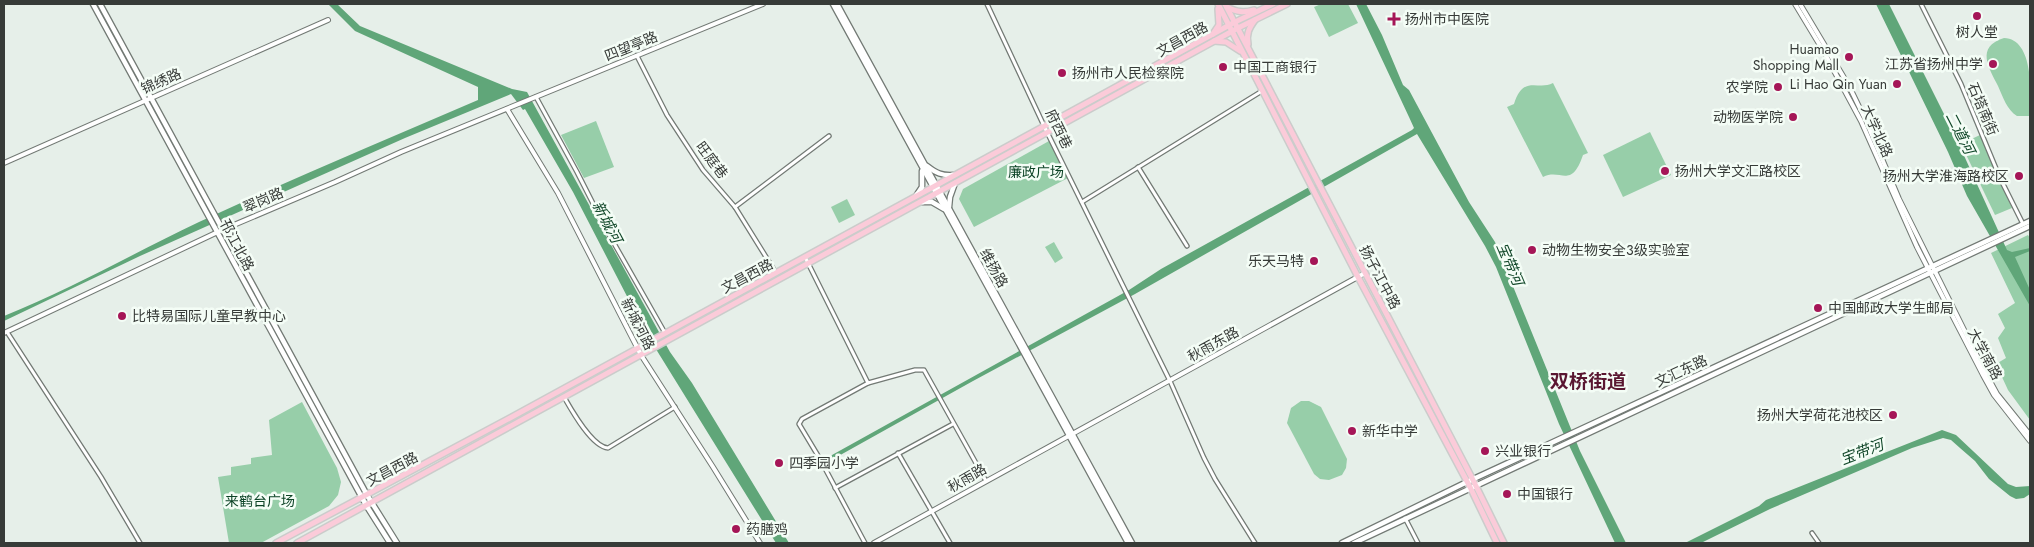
<svg xmlns="http://www.w3.org/2000/svg" width="2034" height="547" font-family="Jost,'Noto Sans SC',sans-serif">
<style>
.green{fill:#97cea9}
.water{fill:#60a679}
.lines{fill:none;stroke-linecap:round;stroke-linejoin:round}
.minor-casing{stroke:#727974;stroke-width:5.5}
.tertiary-casing{stroke:#727974;stroke-width:6}
.secondary-casing{stroke:#727974;stroke-width:7}
.primary-casing{stroke:#cbcccb;stroke-width:8}
.minor{stroke:#fff;stroke-width:3}
.tertiary{stroke:#fff;stroke-width:4}
.secondary{stroke:#fff;stroke-width:4.5}
.primary{stroke:#fbcbd9;stroke-width:5}
.poi-dot{fill:#a51657;stroke:#f4fdf6;stroke-width:2}
.labels{text-anchor:middle;dominant-baseline:central;stroke-width:5;stroke-linejoin:round;paint-order:stroke}
.poi-label{font-size:14px;fill:#373b38;stroke:#f4fdf6;text-anchor:start}
.street-label{font-size:14px;fill:#373b38;stroke:#f4fdf6}
.park-label{font-size:14px;fill:#0d4427;stroke:#f4fdf6}
.water-label{font-size:15px;font-style:italic;fill:#13492b;stroke:#f4fdf6}
.district-label{font-size:19px;font-weight:bold;fill:#5a1731;stroke:#f4fdf6}
</style>
<rect width="100%" height="100%" fill="#e6efe9"/>
<g class="green">
<path d="M1321,4H1348L1358,23L1329,37L1314,7Z"/>
<path d="M2004,38C2034,39 2031,93 2030,116H2017C2007,110 2003,97 1998,86C1989,68 1975,47 2004,38Z"/>
<path d="M1553,83L1588,153L1583,155C1571,190 1561,168 1543,177L1507,107L1514,104C1523,74 1538,91 1553,83Z"/>
<path d="M596,121L614,167L584,178L561,135Z"/>
<path d="M1650,132L1671,175L1623,197L1603,155Z"/>
<path d="M1980,135L2012,208L1995,215L1961,144Z"/>
<path d="M1049,141L1068,178L974,227L959,199L963,189Z"/>
<path d="M847,199L855,215L839,223L831,207Z"/>
<path d="M2028,235L2030,238V420L2008,390L1996,364L2006,358L1998,338L2005,328L1998,314L2015,303L1991,253Z"/>
<path d="M1054,242L1063,258L1055,263L1045,247Z"/>
<path d="M1301,401H1309L1321,407L1347,459L1346,468L1342,475L1329,480L1320,479L1314,474L1287,423L1291,408Z"/>
<path d="M302,402L337,468L341,482L338,495L329,506L261,543H229L218,477L231,475V467L251,464V458L272,455L269,420Z"/>
</g>
<g class="water">
<path d="M328,4H337L360,26L512,89L527,92L670,352L692,383L789,543H776L646,333L573,192L525,109L523,110L511,94L405,138L140,256L4,321V316C71,289 134,253 199,222C291,179 385,140 478,100V87L355,31Z"/>
<path d="M1356,4H1366L1382,35L1403,85L1409,90L1469,202L1495,242L1580,451L1626,543H1615L1559,424L1496,267L1485,246L1417,134L1135,294L973,381L826,463L823,460L1129,290L1161,269L1412,130L1414,128L1409,117Z"/>
<path d="M1876,4H1889L1956,138L2007,250L2012,252L2030,248V251L2015,257L2030,290V306L1967,196L1948,152Z"/>
<path d="M1942,430L1956,435L2008,484L2016,487L2030,486V494L2024,498L2016,499L2010,496L1989,479L1975,461L1960,448L1951,440L1943,438L1912,448L1770,509L1701,543H1685L1759,506L1766,500Z"/>
</g>
<g class="lines">
<defs>
<g id="minor">
<path d="M987,4L1045,128L1170,381L1204,458L1215,479L1255,543"/>
<path d="M1921,4L1961,84L2000,178L2023,224"/>
<path d="M637,56L667,115L703,170L735,207L776,273"/>
<path d="M536,97L577,172L607,231L665,333"/>
<path d="M1138,167L1187,246"/>
<path d="M1082,202L1262,91"/>
<path d="M735,207L829,136"/>
<path d="M805,257L868,383"/>
<path d="M7,332L101,477L140,543"/>
<path d="M564,397C572,411 592,447 608,448L675,407"/>
<path d="M898,453L950,543"/>
<path d="M835,488L953,424"/>
<path d="M1405,518L1418,543"/>
<path d="M1812,533L1819,543"/>
<path d="M865,543L820,459L799,424L802,419L868,383L915,370H924L986,481"/>
</g>
<g id="tertiary">
<path d="M1795,4L1824,52L1861,121L1917,247L1983,375L1994,395L2030,441"/>
<path d="M1800,4L1849,86L1866,121L1899,199L1985,372L1997,394L2030,435"/>
<path d="M507,109L558,193L641,355L713,467L760,543"/>
<path d="M4,163L328,20"/>
<path d="M4,333L222,230L335,182L401,152L763,4"/>
<path d="M874,543L1365,273"/>
</g>
<g id="secondary">
<path d="M93,4L366,505L390,543"/>
<path d="M100,4L367,495L397,543"/>
<path d="M833,4L1128,543"/>
<path d="M837,4L1132,543"/>
<path d="M927,166C936,173 942,176 954,175"/>
<path d="M916,196L922,187V171"/>
<path d="M921,202H932L944,209"/>
<path d="M949,207L950,197L955,183"/>
<path d="M1342,543L1467,482L2030,221"/>
<path d="M1354,543L2030,226"/>
</g>
<g id="primary">
<path d="M1218,4L1358,277L1470,487L1497,543"/>
<path d="M1225,4L1473,480L1504,543"/>
<path d="M1227,7C1237,12 1243,13 1254,10"/>
<path d="M1213,34L1219,25L1218,9"/>
<path d="M1214,41L1226,42L1240,51"/>
<path d="M1248,44C1246,34 1249,28 1255,20"/>
<path d="M276,543L510,418L1235,22L1273,4"/>
<path d="M297,543L1238,28L1287,4"/>
</g>
</defs>
<use href="#minor" class="minor-casing"/>
<use href="#tertiary" class="tertiary-casing"/>
<use href="#secondary" class="secondary-casing"/>
<use href="#primary" class="primary-casing"/>
<use href="#minor" class="minor"/>
<use href="#tertiary" class="tertiary"/>
<use href="#secondary" class="secondary"/>
<use href="#primary" class="primary"/>
</g>
<g class="poi-dot">
<circle cx="1977" cy="16" r="5"/>
<path d="M1391.5 11.5h5v5h5v5h-5v5h-5v-5h-5v-5h5z"/>
<circle cx="1849" cy="57" r="5"/>
<circle cx="1993" cy="64" r="5"/>
<circle cx="1223" cy="67" r="5"/>
<circle cx="1062" cy="73" r="5"/>
<circle cx="1897" cy="84" r="5"/>
<circle cx="1778" cy="87" r="5"/>
<circle cx="1793" cy="117" r="5"/>
<circle cx="1665" cy="171" r="5"/>
<circle cx="2019" cy="176" r="5"/>
<circle cx="1532" cy="250" r="5"/>
<circle cx="1314" cy="261" r="5"/>
<circle cx="1818" cy="308" r="5"/>
<circle cx="122" cy="316" r="5"/>
<circle cx="1893" cy="415" r="5"/>
<circle cx="1352" cy="431" r="5"/>
<circle cx="1485" cy="451" r="5"/>
<circle cx="779" cy="463" r="5"/>
<circle cx="1507" cy="494" r="5"/>
<circle cx="736" cy="529" r="5"/>
</g>
<g class="labels">
<g class="poi-label">
<text x="1405" y="19">扬州市中医院</text>
<text x="1977" y="32" text-anchor="middle">树人堂</text>
<text x="1839" y="49" text-anchor="end">Huamao<tspan x="1839" dy="16">Shopping Mall</tspan></text>
<text x="1983" y="64" text-anchor="end">江苏省扬州中学</text>
<text x="1233" y="67">中国工商银行</text>
<text x="1072" y="73">扬州市人民检察院</text>
<text x="1887" y="84" text-anchor="end">Li Hao Qin Yuan</text>
<text x="1768" y="87" text-anchor="end">农学院</text>
<text x="1783" y="117" text-anchor="end">动物医学院</text>
<text x="1675" y="171">扬州大学文汇路校区</text>
<text x="2009" y="176" text-anchor="end">扬州大学淮海路校区</text>
<text x="1542" y="250">动物生物安全3级实验室</text>
<text x="1304" y="261" text-anchor="end">乐天马特</text>
<text x="1828" y="308">中国邮政大学生邮局</text>
<text x="132" y="316">比特易国际儿童早教中心</text>
<text x="1883" y="415" text-anchor="end">扬州大学荷花池校区</text>
<text x="1362" y="431">新华中学</text>
<text x="1495" y="451">兴业银行</text>
<text x="789" y="463">四季园小学</text>
<text x="1517" y="494">中国银行</text>
<text x="746" y="529">药膳鸡</text>
</g>
<g class="street-label">
<text transform="translate(1182 39) rotate(-29)">文昌西路</text>
<text transform="translate(631 46) rotate(-22)">四望亭路</text>
<text transform="translate(161 81) rotate(-24)">锦绣路</text>
<text transform="translate(1983 109) rotate(67)">石塔南街</text>
<text transform="translate(1059 129) rotate(64)">府西巷</text>
<text transform="translate(1877 131) rotate(66)">大学北路</text>
<text transform="translate(712 160) rotate(53)">旺庭巷</text>
<text transform="translate(263 200) rotate(-23)">翠岗路</text>
<text transform="translate(237 245) rotate(62)">邗江北路</text>
<text transform="translate(994 268) rotate(61)">维扬路</text>
<text transform="translate(747 276) rotate(-28)">文昌西路</text>
<text transform="translate(1380 277) rotate(62)">扬子江中路</text>
<text transform="translate(638 324) rotate(63)">新城河路</text>
<text transform="translate(1213 344) rotate(-29)">秋雨东路</text>
<text transform="translate(1985 354) rotate(62)">大学南路</text>
<text transform="translate(1681 371) rotate(-25)">文汇东路</text>
<text transform="translate(392 469) rotate(-28)">文昌西路</text>
<text transform="translate(967 478) rotate(-30)">秋雨路</text>
</g>
<g class="park-label">
<text x="1036" y="172">廉政广场</text>
<text x="260" y="501">来鹤台广场</text>
</g>
<g class="water-label">
<text transform="translate(1960 133) rotate(63)">二道河</text>
<text transform="translate(607 222) rotate(62)">新城河</text>
<text transform="translate(1510 264) rotate(67)">宝带河</text>
<text transform="translate(1862 452) rotate(-21)">宝带河</text>
</g>
<g class="district-label">
<text x="1588" y="381">双桥街道</text>
</g>
</g>
<rect width="2034" height="547" fill="none" stroke="#373b38" stroke-width="10"/>
</svg>
